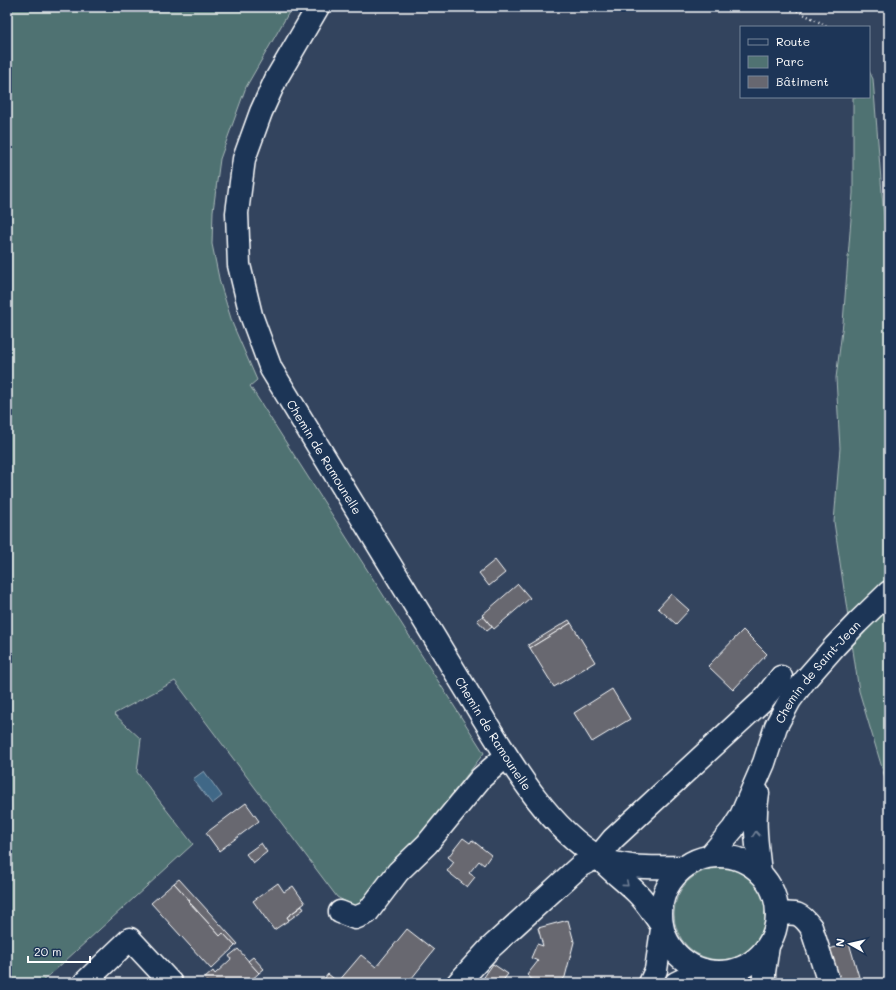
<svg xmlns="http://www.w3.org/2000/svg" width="896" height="990" font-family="Mali,sans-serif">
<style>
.green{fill:#507272;stroke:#a8b8b8}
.water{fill:#406887;stroke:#8ca4b7}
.building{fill:#676770;stroke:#fff}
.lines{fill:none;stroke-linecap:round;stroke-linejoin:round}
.minor-casing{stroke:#fff;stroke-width:25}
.path{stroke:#fff;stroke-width:2.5;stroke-dasharray:1 3;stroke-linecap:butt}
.minor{stroke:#1d3557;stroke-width:22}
.oneway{stroke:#6c7c92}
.labels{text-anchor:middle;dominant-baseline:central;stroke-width:3.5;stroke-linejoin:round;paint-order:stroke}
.street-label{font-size:12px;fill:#fff;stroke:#1d3557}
</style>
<rect width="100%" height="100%" fill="#33445e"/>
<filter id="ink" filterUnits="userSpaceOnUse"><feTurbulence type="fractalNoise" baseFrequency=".025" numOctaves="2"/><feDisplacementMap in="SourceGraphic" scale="8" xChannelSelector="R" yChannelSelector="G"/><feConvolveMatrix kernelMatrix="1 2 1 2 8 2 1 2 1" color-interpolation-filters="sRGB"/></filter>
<g filter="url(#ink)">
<g class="green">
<path d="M7,7H292L246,87L220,159L213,211L212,244L220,283L233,325L257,380L250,386L484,753L365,907H355L337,897L175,681L114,714L141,739L137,772L193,844L41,983H7Z"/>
<path d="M869,71L873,79L889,281V791L859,691L834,522L840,448L836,378L843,323L853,193V97H869Z"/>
<circle cx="720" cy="914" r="46"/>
</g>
<path class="water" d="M204,771L222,796L212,804L193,779Z"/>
<g class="building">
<path d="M495,560L505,573L489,586L479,573Z"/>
<path d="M518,584L530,598L494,629L482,615Z"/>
<path d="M671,594L689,610L676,624L658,608Z"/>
<path d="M483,616L492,627L487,631L477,620Z"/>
<path d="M569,620L571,623L530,648L528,645Z"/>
<path d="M571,623L595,662L554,687L530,648Z"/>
<path d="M743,630L767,654L733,690L708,666Z"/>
<path d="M612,689L630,719L592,742L574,713Z"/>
<path d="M246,803L259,821L219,851L206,833Z"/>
<path d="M463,838L470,843L472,840L491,855L484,865L479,861L469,873L475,877L467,887L447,871L454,862L448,857Z"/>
<path d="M261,843L267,852L253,863L246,854Z"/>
<path d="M179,879L238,944L235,946L223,933L220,936L189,902L190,901L174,883Z"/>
<path d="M174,883L190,901L189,902L220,936L223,933L235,946L211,969L151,903Z"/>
<path d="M278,883L284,892L293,886L305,903L287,917L289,920L274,930L253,901Z"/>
<path d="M302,906L304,909L289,920L287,917Z"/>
<path d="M568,920L574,942L565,977L560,983H536L527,975L538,961L531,958L537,944L543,946L538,928Z"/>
<path d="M407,929L434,950L408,983H321L328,974L338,982L361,955L376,967Z"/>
<path d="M849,943L859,977L838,983L826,950Z"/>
<path d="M238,949L259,973L248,983H208L204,979L213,971L215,974L231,959L229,956Z"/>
<path d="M253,957L264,969L259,973L248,961Z"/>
<path d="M493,964L508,974L501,983H480Z"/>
</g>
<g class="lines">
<defs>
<g id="minor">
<path id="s1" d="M318,7L276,79L261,112L244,159L237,213L239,265L251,315L271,369C326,459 381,549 436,640C452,667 469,694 485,721C514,768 549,827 597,856C620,870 659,867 684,867"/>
<path d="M758,793C753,822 757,844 760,873"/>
<circle cx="719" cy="914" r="58"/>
<path id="s2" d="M710,856L733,829L740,818L764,763L776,726L790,700L806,679L835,646L857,623L889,592"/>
<path d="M600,859C612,872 625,881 637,893C647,903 654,915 662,926"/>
<path d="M340,912L355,918L367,913L398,872L427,844L481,778L506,756"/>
<path d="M777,914C795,913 799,911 811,927L829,983"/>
<path d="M84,983L130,939L171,983"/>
<path d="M458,983L489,949L580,866L598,857L613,839L762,701L781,677"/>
<path d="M650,983L656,970L662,929"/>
<path d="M676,983L703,970"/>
<path d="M764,983V972L768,946"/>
</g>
</defs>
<use href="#minor" class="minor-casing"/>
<path class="path" d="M790,7L827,26"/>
<use href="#minor" class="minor"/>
</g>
<defs><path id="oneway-chevron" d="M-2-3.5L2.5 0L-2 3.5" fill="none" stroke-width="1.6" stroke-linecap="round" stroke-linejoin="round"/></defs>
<g class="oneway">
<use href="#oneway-chevron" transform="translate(756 834) rotate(-95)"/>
<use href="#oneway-chevron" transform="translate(626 884) rotate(41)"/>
</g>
</g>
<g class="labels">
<g class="street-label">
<text stroke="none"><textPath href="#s1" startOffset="488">Chemin de Ramounelle</textPath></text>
<text stroke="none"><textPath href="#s2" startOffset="216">Chemin de Saint-Jean</textPath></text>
<text stroke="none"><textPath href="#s1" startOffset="812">Chemin de Ramounelle</textPath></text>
</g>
</g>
<rect width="896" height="990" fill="none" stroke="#1d3557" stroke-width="24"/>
<rect x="12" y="12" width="872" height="966" fill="none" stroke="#fff" stroke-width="1.5" filter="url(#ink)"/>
<rect x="740" y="26" width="130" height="72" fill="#1d3557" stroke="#77869a"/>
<rect x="748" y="39" width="20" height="6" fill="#1d3557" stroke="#77869a"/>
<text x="776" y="46" font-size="12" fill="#ffffff">Route</text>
<rect x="748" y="56" width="20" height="12" fill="#507272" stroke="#77869a"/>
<text x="776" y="66" font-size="12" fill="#ffffff">Parc</text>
<rect x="748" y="76" width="20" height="12" fill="#676770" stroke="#77869a"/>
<text x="776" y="86" font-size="12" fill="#ffffff">Bâtiment</text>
<g transform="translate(850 944) rotate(278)" stroke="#1d3557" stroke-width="3" paint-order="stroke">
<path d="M0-3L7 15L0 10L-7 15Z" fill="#ffffff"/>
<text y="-6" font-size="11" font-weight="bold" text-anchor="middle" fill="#ffffff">N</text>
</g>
<path d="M28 956v6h62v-6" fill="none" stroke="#ffffff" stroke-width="2"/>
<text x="34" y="956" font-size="12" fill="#ffffff" stroke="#1d3557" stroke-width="3" paint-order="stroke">20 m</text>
</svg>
